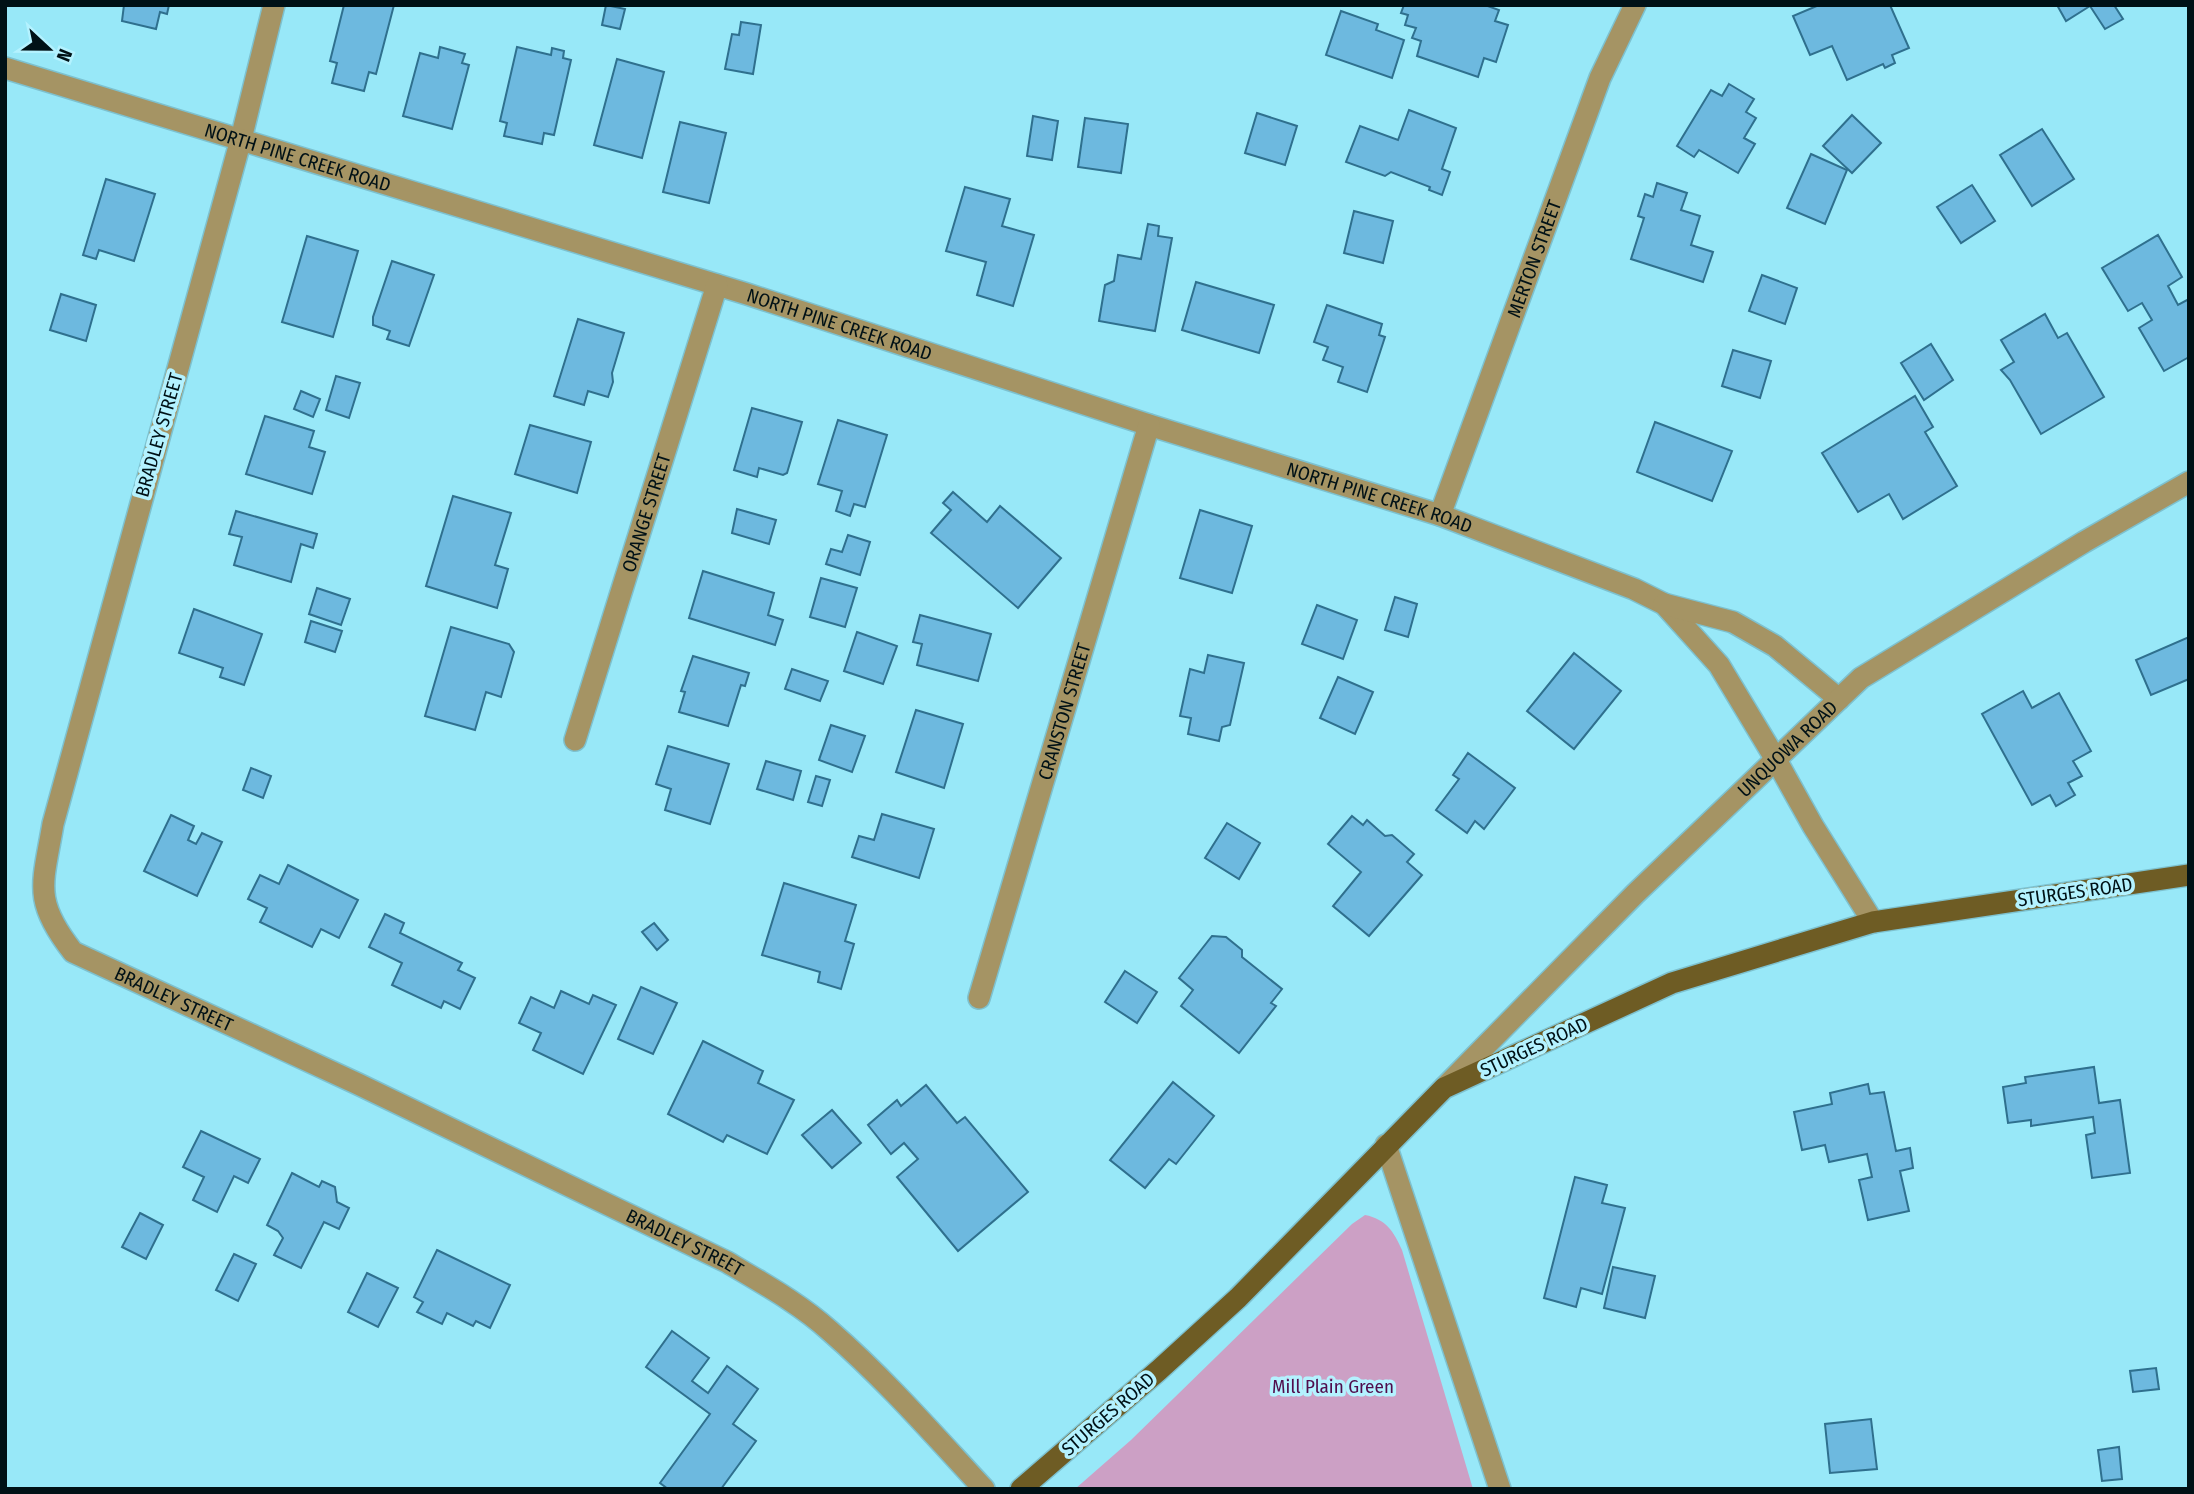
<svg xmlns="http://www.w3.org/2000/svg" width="2194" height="1494" font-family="'Fira Sans Condensed',sans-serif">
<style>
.green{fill:#cca0c5}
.building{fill:#6db9df;stroke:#2f708e;stroke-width:2}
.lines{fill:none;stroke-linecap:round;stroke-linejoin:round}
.minor-casing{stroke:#7dc1cf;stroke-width:24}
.major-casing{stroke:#7dc1cf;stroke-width:24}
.minor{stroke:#a59464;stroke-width:21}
.major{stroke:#6e5c24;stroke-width:21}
.labels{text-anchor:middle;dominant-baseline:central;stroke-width:7;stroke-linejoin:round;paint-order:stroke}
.street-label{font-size:19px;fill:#001116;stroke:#b4f2ff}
.park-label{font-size:19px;fill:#500d4c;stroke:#b4f2ff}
</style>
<rect width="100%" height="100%" fill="#98e8f8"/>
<path class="green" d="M1365,1215C1386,1219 1394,1232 1402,1250L1473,1489H1075L1131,1440L1352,1224Z"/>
<g class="building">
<path d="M124,5H169L167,14L160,12L156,29L122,21Z"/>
<path d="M344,5H394L376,74L369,72L364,91L332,83L337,63L330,61Z"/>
<path d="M606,5L625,9L620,29L602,25Z"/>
<path d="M1404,5H1485L1499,10L1495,21L1508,25L1496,62L1484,58L1478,77L1417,56L1421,41L1412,38L1416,28L1405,25L1408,15L1401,13Z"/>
<path d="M1819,5H1890L1909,48L1892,55L1895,63L1885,68L1883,64L1847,80L1832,46L1810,55L1793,16Z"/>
<path d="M2057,5H2114L2123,19L2105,29L2090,6L2066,21Z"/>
<path d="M1341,11L1378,24L1376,30L1404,40L1392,78L1326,55Z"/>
<path d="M741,22L761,25L753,74L725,69L732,34L739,35Z"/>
<path d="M440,47L465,54L462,63L469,65L452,129L403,116L420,53L438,58Z"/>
<path d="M517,47L551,55L552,48L564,51L563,58L571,60L554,135L544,133L542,144L504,136L507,123L500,121Z"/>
<path d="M617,59L664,72L642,158L594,145Z"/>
<path d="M1729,84L1754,99L1746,112L1756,118L1744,138L1755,144L1738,173L1699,150L1694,157L1677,146L1711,90L1722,96Z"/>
<path d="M1409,110L1456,128L1442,169L1450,172L1442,195L1429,190L1430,187L1391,172L1385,176L1346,162L1360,126L1398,140Z"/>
<path d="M1257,113L1297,126L1285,165L1245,153Z"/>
<path d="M1852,115L1881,143L1852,173L1823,146Z"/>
<path d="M1033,116L1058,121L1052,160L1027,156Z"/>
<path d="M1085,118L1128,124L1121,173L1078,167Z"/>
<path d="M680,122L726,133L709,203L663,192Z"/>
<path d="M2042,129L2074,179L2032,206L2000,155Z"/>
<path d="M1811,154L1847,170L1825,224L1787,208Z"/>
<path d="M106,179L155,194L134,261L99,250L96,259L83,255Z"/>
<path d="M1657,183L1687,193L1681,210L1700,216L1691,245L1713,252L1703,282L1631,259L1644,218L1638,216L1645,194L1653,197Z"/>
<path d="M1972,185L1995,221L1961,243L1937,207Z"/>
<path d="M965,187L1010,199L1002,226L1034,235L1013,306L977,295L986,262L946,251Z"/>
<path d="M1354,211L1393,221L1383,263L1344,253Z"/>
<path d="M1148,224L1159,226L1158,236L1172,238L1155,331L1099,321L1105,285L1114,281L1118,255L1141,259Z"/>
<path d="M2158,235L2182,277L2168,286L2178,305L2189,299V357L2164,371L2139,328L2152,320L2142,303L2128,311L2102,268Z"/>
<path d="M307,236L358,251L333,337L282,322Z"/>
<path d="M392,261L434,275L409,346L387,339L390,331L373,325V317Z"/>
<path d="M1762,275L1797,288L1785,324L1749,311Z"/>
<path d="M1196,282L1274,305L1259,353L1182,330Z"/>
<path d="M61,294L96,305L86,341L50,330Z"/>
<path d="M1327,305L1382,324L1379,335L1385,337L1367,392L1338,382L1343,367L1323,360L1328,347L1314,342Z"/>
<path d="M2045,314L2058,338L2067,333L2104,397L2041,434L2010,380L2001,370L2014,362L2001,340Z"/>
<path d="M578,319L624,333L612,373L613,382L608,397L588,391L584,405L554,396Z"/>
<path d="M1931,344L1953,380L1924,400L1901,363Z"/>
<path d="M1733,350L1771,361L1760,398L1722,386Z"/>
<path d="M336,376L360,383L349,418L326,410Z"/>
<path d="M301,391L320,399L313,417L294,409Z"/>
<path d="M1915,396L1933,427L1925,432L1957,486L1903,519L1889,494L1858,512L1822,453Z"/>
<path d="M752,408L802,422L787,473L783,475L759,468L757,477L734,470Z"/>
<path d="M265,416L314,431L309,447L325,452L312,494L246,474Z"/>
<path d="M838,420L887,435L865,507L854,504L850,516L836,511L842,491L818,484Z"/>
<path d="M1655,422L1732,451L1712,501L1637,472Z"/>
<path d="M530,425L591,442L577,493L515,474Z"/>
<path d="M953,492L987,522L1000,506L1061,558L1018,608L931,533L951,510L943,503Z"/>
<path d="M453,496L511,513L495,565L508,569L497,608L426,586Z"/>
<path d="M737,509L776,520L769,544L732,533Z"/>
<path d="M1200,510L1252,526L1232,593L1180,578Z"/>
<path d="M236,511L317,534L313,548L301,544L291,582L234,565L242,537L229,534Z"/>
<path d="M848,535L870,542L860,575L826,564L831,549L842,552Z"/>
<path d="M703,571L774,593L768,615L783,620L775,645L689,618Z"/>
<path d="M821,578L857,588L845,627L810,617Z"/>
<path d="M317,588L350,599L341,625L309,614Z"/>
<path d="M1395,597L1417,604L1408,637L1385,630Z"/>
<path d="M1317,605L1357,620L1343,659L1302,644Z"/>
<path d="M194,609L262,634L244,685L220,677L223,668L179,653Z"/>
<path d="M920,615L991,634L978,681L917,665L922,644L913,642Z"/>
<path d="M311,621L342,631L335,652L305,642Z"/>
<path d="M451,627L509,644L514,652L501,697L486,692L475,730L425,716Z"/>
<path d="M857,632L897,646L883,684L844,671Z"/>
<path d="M2189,637V679L2151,695L2136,660Z"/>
<path d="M1574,653L1621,691L1574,749L1527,711Z"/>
<path d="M1208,655L1244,663L1230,725L1222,727L1219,741L1188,734L1191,718L1180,716L1190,669L1204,673Z"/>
<path d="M693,656L749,673L745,686L741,685L728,726L679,712L685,692L681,691Z"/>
<path d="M792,669L828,681L820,701L785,689Z"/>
<path d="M1338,677L1373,692L1355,734L1320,718Z"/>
<path d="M2023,691L2032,708L2059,693L2091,751L2073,761L2082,776L2068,783L2075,795L2056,806L2050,795L2032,805L1982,714Z"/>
<path d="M916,710L963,724L944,788L896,772Z"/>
<path d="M831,725L865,736L852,772L819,760Z"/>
<path d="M668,746L729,764L710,824L665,810L671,789L656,784Z"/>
<path d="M1468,753L1515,788L1484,829L1475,821L1467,833L1436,810L1459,779L1453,775Z"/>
<path d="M766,761L801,771L793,800L757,789Z"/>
<path d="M251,768L271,776L263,798L243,790Z"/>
<path d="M816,776L830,780L822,806L808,802Z"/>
<path d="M882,814L934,829L919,878L852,857L859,836L874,840Z"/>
<path d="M171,815L194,826L188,840L196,844L202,833L222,842L197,896L144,871Z"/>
<path d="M1352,816L1363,825L1367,820L1385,836L1392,835L1414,854L1407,862L1422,875L1369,936L1333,906L1361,872L1328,844Z"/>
<path d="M1227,823L1260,843L1239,879L1205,858Z"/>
<path d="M288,865L358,900L339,938L321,929L312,947L260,922L267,908L248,899L260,875L279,884Z"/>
<path d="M784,883L856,905L845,941L854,944L841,989L818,982L820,972L762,955Z"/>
<path d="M385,914L404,923L400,933L462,963L458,970L475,978L460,1009L444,1001L441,1008L392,985L402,963L369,947Z"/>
<path d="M654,923L668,940L657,950L642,932Z"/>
<path d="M1212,936L1226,937L1242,950V957L1282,989L1271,1003L1276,1006L1239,1053L1181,1006L1193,990L1179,978Z"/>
<path d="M1125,971L1157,992L1137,1023L1105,1002Z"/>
<path d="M641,987L677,1003L653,1054L618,1039Z"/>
<path d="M561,991L589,1004L593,995L616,1005L583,1074L533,1050L541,1033L519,1023L531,997L554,1008Z"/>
<path d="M703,1041L763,1071L758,1083L794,1100L767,1154L727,1135L723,1142L668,1114Z"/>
<path d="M2094,1067L2099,1103L2120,1100L2130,1173L2092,1178L2086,1135L2095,1133L2093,1117L2031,1126V1120L2008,1123L2003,1087L2026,1083L2025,1077Z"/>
<path d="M1173,1082L1214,1116L1176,1164L1169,1159L1145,1188L1110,1160Z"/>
<path d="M1868,1084L1870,1094L1884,1092L1896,1151L1910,1148L1913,1168L1900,1171L1909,1211L1868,1220L1859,1180L1872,1177L1867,1154L1829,1162L1825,1145L1802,1150L1794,1112L1832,1104L1830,1093Z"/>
<path d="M926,1085L957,1123L965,1117L1028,1192L958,1251L897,1177L918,1159L904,1143L891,1154L868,1125L897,1100L901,1106Z"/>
<path d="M832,1110L861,1143L832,1168L802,1135Z"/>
<path d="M201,1131L260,1159L248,1183L234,1176L217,1212L193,1200L204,1177L183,1167Z"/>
<path d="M292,1173L319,1187L322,1181L335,1187L337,1202L349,1208L339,1229L324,1222L301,1268L274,1255L283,1238L278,1231L267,1225Z"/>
<path d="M1575,1177L1607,1185L1602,1203L1625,1208L1602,1294L1581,1288L1576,1307L1544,1298Z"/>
<path d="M140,1213L163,1225L146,1259L122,1247Z"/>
<path d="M437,1250L510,1285L490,1328L476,1321L473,1326L447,1313L442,1324L417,1312L423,1302L414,1297Z"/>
<path d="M234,1254L256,1264L238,1301L216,1290Z"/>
<path d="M1613,1267L1655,1276L1645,1318L1604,1308Z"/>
<path d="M367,1273L398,1288L378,1327L348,1312Z"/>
<path d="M672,1331L709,1358L692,1381L708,1393L727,1366L758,1389L733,1424L756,1441L721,1489H668L660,1483L710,1414L646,1367Z"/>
<path d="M2156,1368L2159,1389L2133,1392L2130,1371Z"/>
<path d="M1871,1419L1877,1469L1830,1473L1825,1424Z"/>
<path d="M2119,1447L2122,1479L2102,1481L2098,1450Z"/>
</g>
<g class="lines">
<defs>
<g id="minor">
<path id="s1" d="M274,5L241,139L53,824C43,884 32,900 73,952L358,1084L727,1262C762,1283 799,1303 830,1331C885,1379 934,1435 984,1489"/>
<path id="s2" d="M5,68L747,294L1149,425L1440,515L1634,589L1664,604L1719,665L1775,758L1813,826L1873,922"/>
<path id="s3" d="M1440,515L1600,78L1635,5"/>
<path d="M1664,604L1733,622L1775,646L1839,699"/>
<path id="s4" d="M575,740L717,285"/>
<path id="s5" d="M979,998L1149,425"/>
<path id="s6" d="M1446,1086L1635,894L1861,678L2084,542L2189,482"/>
<path d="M1386,1145L1500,1489"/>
</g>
<path id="major" d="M1021,1489L1159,1370L1238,1298L1444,1088L1672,983L1873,922L2189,875"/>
</defs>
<use href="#minor" class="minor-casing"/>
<use href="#major" class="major-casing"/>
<use href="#minor" class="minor"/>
<use href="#major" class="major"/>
</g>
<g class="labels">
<g class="street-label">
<text stroke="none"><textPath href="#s2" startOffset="306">NORTH PINE CREEK ROAD</textPath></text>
<text stroke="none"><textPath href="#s3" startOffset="273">MERTON STREET</textPath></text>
<text stroke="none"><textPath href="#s2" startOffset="873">NORTH PINE CREEK ROAD</textPath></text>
<text transform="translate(159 435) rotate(-74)">BRADLEY STREET</text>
<text stroke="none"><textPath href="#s2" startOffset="1440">NORTH PINE CREEK ROAD</textPath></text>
<text stroke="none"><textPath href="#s4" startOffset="238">ORANGE STREET</textPath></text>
<text stroke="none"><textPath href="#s5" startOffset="299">CRANSTON STREET</textPath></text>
<text stroke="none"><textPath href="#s6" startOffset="480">UNQUOWA ROAD</textPath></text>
<text transform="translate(2075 892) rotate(-8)">STURGES ROAD</text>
<text stroke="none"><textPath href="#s1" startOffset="1096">BRADLEY STREET</textPath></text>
<text transform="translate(1534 1047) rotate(-25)">STURGES ROAD</text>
<text stroke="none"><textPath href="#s1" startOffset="1662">BRADLEY STREET</textPath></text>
<text transform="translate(1108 1414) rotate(-41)">STURGES ROAD</text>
</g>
<g class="park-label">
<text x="1333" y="1386">Mill Plain Green</text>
</g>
</g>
<rect width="2194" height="1494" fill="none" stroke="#001116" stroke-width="14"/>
<g transform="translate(49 49) rotate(112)" stroke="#b4f2ff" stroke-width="5" paint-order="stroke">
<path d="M0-5L12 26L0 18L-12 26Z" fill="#001116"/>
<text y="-10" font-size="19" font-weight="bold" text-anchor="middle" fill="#001116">N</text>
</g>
</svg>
